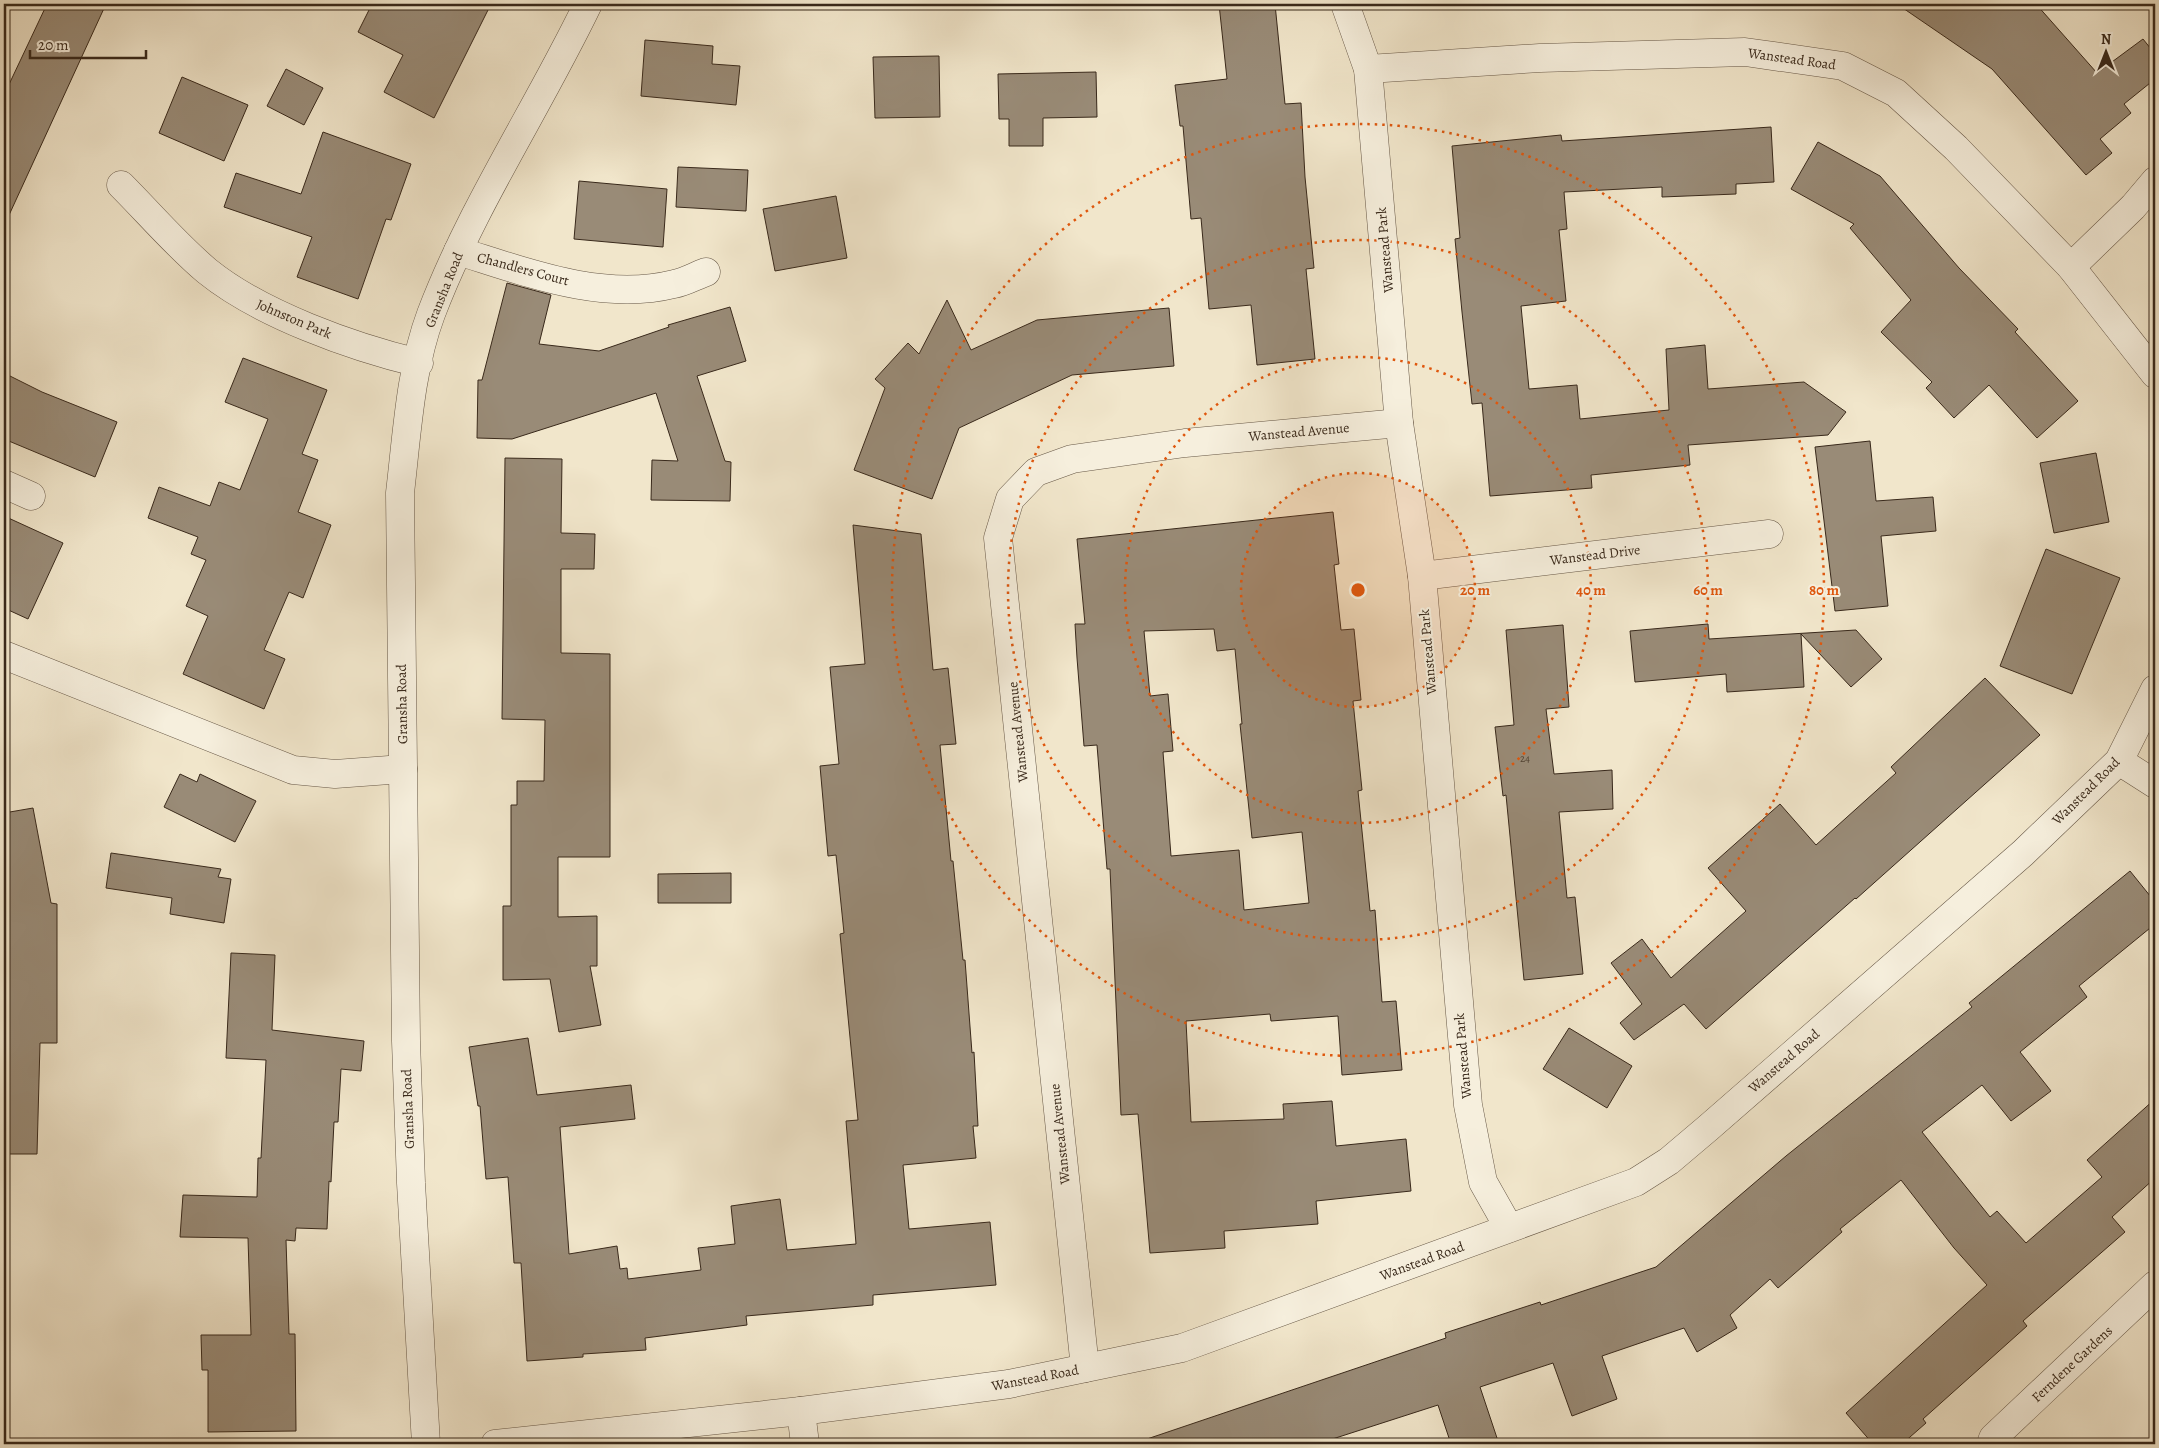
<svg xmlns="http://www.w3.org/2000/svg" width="2159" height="1448" font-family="Alegreya,serif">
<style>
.building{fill:#998b77;stroke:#39291b;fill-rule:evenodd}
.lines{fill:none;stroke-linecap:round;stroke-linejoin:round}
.street-casing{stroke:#675847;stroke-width:29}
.street{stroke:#f6efdd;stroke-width:28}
.ring{fill:none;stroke:#df570d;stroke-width:2.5;stroke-dasharray:2.5 5}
.labels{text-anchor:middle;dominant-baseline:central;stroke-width:4;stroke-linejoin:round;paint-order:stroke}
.number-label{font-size:11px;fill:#514232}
.street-label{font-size:14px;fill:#39291b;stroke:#f6efdd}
.centre{fill:#df570d;stroke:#f6efdd;stroke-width:2.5}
.ring-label{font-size:15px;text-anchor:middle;font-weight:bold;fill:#df570d;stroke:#f6efdd;stroke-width:4;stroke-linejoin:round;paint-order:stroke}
</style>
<rect width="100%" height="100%" fill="#f1e6cb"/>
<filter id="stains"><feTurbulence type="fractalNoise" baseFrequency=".004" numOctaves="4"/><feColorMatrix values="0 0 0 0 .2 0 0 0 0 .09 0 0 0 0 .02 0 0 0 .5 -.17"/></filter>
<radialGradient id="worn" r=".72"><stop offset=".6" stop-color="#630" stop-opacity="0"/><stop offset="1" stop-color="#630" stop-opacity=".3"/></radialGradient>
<g class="building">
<path d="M47,4H106L4,226V95Z"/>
<path d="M372,4H491L434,118L384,92L403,55L358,32Z"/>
<path d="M1219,4H1275L1285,104L1301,103L1305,177L1314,268L1306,269L1315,359L1257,365L1251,305L1209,309L1201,218L1191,219L1183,126H1180L1175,85L1227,79Z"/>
<path d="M1897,4H2036L2097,73L2143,39L2155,54V79L2124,104L2131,113L2100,139L2112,153L2086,175L1992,69Z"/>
<path d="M645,40L713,46L712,64L740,66L736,105L641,96Z"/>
<path d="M939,56L940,117L875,118L873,57Z"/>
<path d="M286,69L323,88L304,125L267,106Z"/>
<path d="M1096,72L1097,117L1043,118V146H1009V119H999L998,74Z"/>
<path d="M182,77L248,105L224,161L159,133Z"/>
<path d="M1771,127L1774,182L1736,184V194L1662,197V187L1564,192L1567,229L1559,230L1566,301L1521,306L1529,389L1577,385L1580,419L1669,410L1666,349L1705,345L1708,389L1804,382L1846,412L1828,435L1688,445L1690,465L1591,475L1592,488L1490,496L1482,403L1472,404L1462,312L1455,239L1460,238L1452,146L1561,135L1562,141Z"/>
<path d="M323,132L411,164L391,220L386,219L358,299L297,277L312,237L224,207L236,173L301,194Z"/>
<path d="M1818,142L1880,176L1959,268L2018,329L2015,332L2078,401L2037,438L1989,385L1954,418L1926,388L1932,382L1881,332L1911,300L1850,228L1854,224L1791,189Z"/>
<path d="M678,167L748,170L746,211L676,207Z"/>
<path d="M579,181L667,189L663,247L574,239Z"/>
<path d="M836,196L847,258L775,271L763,209Z"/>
<path d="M507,283L551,295L539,344L599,351L669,327L668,325L730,307L746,361L697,376L725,461L731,462L730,501L651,500L652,460L678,461L656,393L512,439L477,438L478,380H482Z"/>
<path d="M947,300L971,350L1037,320L1169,308L1174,366L1072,375L959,428L932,499L854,470L885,388L875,379L908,343L919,354Z"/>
<path d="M243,358L327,390L302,454L318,460L298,512L331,525L303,598L289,592L264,650L285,659L264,709L183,674L208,616L186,606L206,560L191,554L198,537L148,518L159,487L210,506L219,482L240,490L268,419L225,402Z"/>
<path d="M4,373L42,392L117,422L95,477L4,439Z"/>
<path d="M1870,441L1876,501L1933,497L1936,531L1881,536L1888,606L1835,611L1815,447Z"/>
<path d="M2096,453L2109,522L2054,533L2040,463Z"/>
<path d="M505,458L562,459L561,533L595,534L594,569H561V653L610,654V857H558V917L597,916V966H590L601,1025L559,1032L550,979L503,980V906H511V805H517V781H544L545,720L502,719Z"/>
<path d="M1333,512L1339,564L1334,565L1341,630L1354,629L1361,700L1353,701L1362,790L1358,791L1370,911L1375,910L1382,1002L1396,1001L1402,1070L1342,1075L1338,1016L1271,1021L1270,1014L1186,1021L1191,1122L1284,1119L1283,1104L1332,1101L1336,1146L1406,1139L1411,1191L1316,1201L1318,1224L1224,1231L1225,1248L1150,1253L1138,1114L1121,1115L1110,869H1107L1097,745L1084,746L1077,658L1075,624H1085L1077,539ZM1214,629L1217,651L1235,649L1242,724H1240L1252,838L1302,832L1309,903L1244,910L1239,850L1171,856L1163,752L1173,751L1168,694L1150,696L1144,631Z"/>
<path d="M4,516L63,543L28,619L4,608Z"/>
<path d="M853,525L921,534L933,670L948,668L956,744L940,745L951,861H953L963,960H965L972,1053L974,1052L978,1126H973L976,1158L903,1165L909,1229L990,1222L996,1285L873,1295V1305L746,1316L747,1325L645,1338L646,1350L583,1354V1357L527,1361L521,1263H514L508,1177L486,1179L480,1106H478L469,1047L528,1038L537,1095L631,1085L635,1119L560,1127L569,1254L617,1246L620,1269L627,1268L628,1279L701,1270L698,1248L735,1244L731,1206L780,1199L787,1250L856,1244L846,1121L858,1120L840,934L844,933L836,855L828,856L820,766L839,764L830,667L865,664Z"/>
<path d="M2046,549L2120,578L2072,694L2000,666Z"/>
<path d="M1708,624L1709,639L1856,630L1882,659L1851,687L1801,634L1804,687L1727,692L1726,674L1635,682L1630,631Z"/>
<path d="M1563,625L1569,707L1546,709L1554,774L1612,770L1613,809L1559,812L1567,898L1575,897L1583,974L1524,980L1506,795L1503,796L1495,727L1514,725L1506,630Z"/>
<path d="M1985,678L2040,735L1856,899L1855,898L1706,1029L1684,1004L1634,1040L1620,1023L1642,1004L1611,963L1642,939L1671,978L1746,911L1708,868L1780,804L1816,845L1896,773L1891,767Z"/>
<path d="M180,774L197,782L200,774L256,801L235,842L164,807Z"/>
<path d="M33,808L51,903L57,904V1043H40L37,1154H4V813Z"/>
<path d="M111,853L221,869L218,877L231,879L224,923L170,914L172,898L106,888Z"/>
<path d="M2130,871L2155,902V924L2079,986L2087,997L2020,1052L2051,1091L2011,1121L1982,1085L1922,1132L1990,1217L1997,1211L2026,1243L2102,1177L2087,1160L2155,1099V1178L2112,1217L2125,1232L2023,1321L2027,1326L1923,1419L1926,1423L1902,1444H1873L1846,1413L1987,1285L1954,1248L1901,1180L1840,1229L1842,1232L1778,1288L1770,1279L1730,1315L1737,1328L1697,1352L1684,1328L1602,1356L1617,1399L1572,1416L1553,1363L1480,1387L1499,1444H1451L1438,1405L1317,1444H1148L1147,1439L1446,1338L1445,1333L1540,1302L1541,1305L1656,1267L1786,1156L1972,1007L1969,1003Z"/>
<path d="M731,873V903H658V874Z"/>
<path d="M231,953L275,955L272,1030L364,1041L361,1071L341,1069L338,1122H334L331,1182L329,1181L327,1229L296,1228L295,1241L286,1240L289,1334H295L296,1431L208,1432V1370H202L201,1335H251L248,1238L180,1237L183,1195L257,1197L258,1158H261L266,1060L226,1058Z"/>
<path d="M1569,1028L1632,1066L1607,1108L1543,1069Z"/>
</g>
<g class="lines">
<defs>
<g id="street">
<path d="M1345,4L1368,69L1399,423L1422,576L1468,1105L1483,1182L1509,1228"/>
<path d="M1368,69L1540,58L1745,52L1843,66L1896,93L1956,148L2071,267L2155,374"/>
<path d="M121,185C149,213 176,245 207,271C260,314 352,347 419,363"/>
<path d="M458,251C526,272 602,302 674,284C685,282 695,276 706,272"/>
<path d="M2071,267L2133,207L2155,181"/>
<path d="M4,484L31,496"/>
<path d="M1422,576L1769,534"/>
<path d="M4,655L293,770L335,774L403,769"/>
<path d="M2119,761L2155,784"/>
<path d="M1085,1368L998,538L1010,499L1036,472L1072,459L1185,443L1399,423"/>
<path d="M801,1411L805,1444"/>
<path d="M426,1444L411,1183L406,1041L400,493C407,434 410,370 431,314C472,206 538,108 588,4"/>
<path d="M495,1444L801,1411L1009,1384L1182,1348L1636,1182L1669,1161L1708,1128L2023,853L2119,761L2155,689"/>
<path d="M1991,1444L1993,1438L2155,1285"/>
</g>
</defs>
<use href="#street" class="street-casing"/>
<use href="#street" class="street"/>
</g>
<circle cx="1358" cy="590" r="117" fill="#df570d" fill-opacity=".12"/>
<g class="ring">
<circle cx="1358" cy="590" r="117"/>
<circle cx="1358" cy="590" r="233"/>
<circle cx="1358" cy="590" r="350"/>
<circle cx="1358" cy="590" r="466"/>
</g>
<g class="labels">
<g class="number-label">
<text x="1525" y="758">24</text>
</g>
<g class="street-label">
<text transform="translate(1792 59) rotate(8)">Wanstead Road</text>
<text transform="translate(1385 250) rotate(-95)">Wanstead Park</text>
<text transform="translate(523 269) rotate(15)">Chandlers Court</text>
<text transform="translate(444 290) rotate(-68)">Gransha Road</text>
<text transform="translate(294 319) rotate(23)">Johnston Park</text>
<text transform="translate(1299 432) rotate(-5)">Wanstead Avenue</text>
<text transform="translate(1595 555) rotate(-7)">Wanstead Drive</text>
<text transform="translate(1428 652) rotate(-95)">Wanstead Park</text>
<text transform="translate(402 704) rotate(-91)">Gransha Road</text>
<text transform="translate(1018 732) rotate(-96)">Wanstead Avenue</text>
<text transform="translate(2086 791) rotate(-45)">Wanstead Road</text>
<text transform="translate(1463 1056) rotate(-95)">Wanstead Park</text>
<text transform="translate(1784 1061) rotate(-41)">Wanstead Road</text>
<text transform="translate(408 1109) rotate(-92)">Gransha Road</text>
<text transform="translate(1060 1134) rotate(-96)">Wanstead Avenue</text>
<text transform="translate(1422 1261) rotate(-20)">Wanstead Road</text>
<text transform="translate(2072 1364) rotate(-43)">Ferndene Gardens</text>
<text transform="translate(1035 1378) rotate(-11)">Wanstead Road</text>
</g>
</g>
<circle cx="1358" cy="590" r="8" class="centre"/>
<g class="ring-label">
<text x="1475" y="595">20 m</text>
<text x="1591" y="595">40 m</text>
<text x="1708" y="595">60 m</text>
<text x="1824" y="595">80 m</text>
</g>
<rect width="2159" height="1448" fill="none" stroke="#f1e6cb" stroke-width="20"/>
<rect x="5" y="5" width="2149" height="1438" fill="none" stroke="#39291b" stroke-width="2.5"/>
<rect x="10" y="10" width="2139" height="1428" fill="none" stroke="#39291b"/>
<g transform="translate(2106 52)" stroke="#f6efdd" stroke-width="4" paint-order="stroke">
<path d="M0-4L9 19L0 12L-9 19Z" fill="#39291b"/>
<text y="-8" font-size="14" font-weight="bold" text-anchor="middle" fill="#39291b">N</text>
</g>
<path d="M30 50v8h116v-8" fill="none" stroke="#39291b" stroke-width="2.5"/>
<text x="38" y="50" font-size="15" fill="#39291b" stroke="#f6efdd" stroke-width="4" paint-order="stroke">20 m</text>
<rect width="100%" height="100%" filter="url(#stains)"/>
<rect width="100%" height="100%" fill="url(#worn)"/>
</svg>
